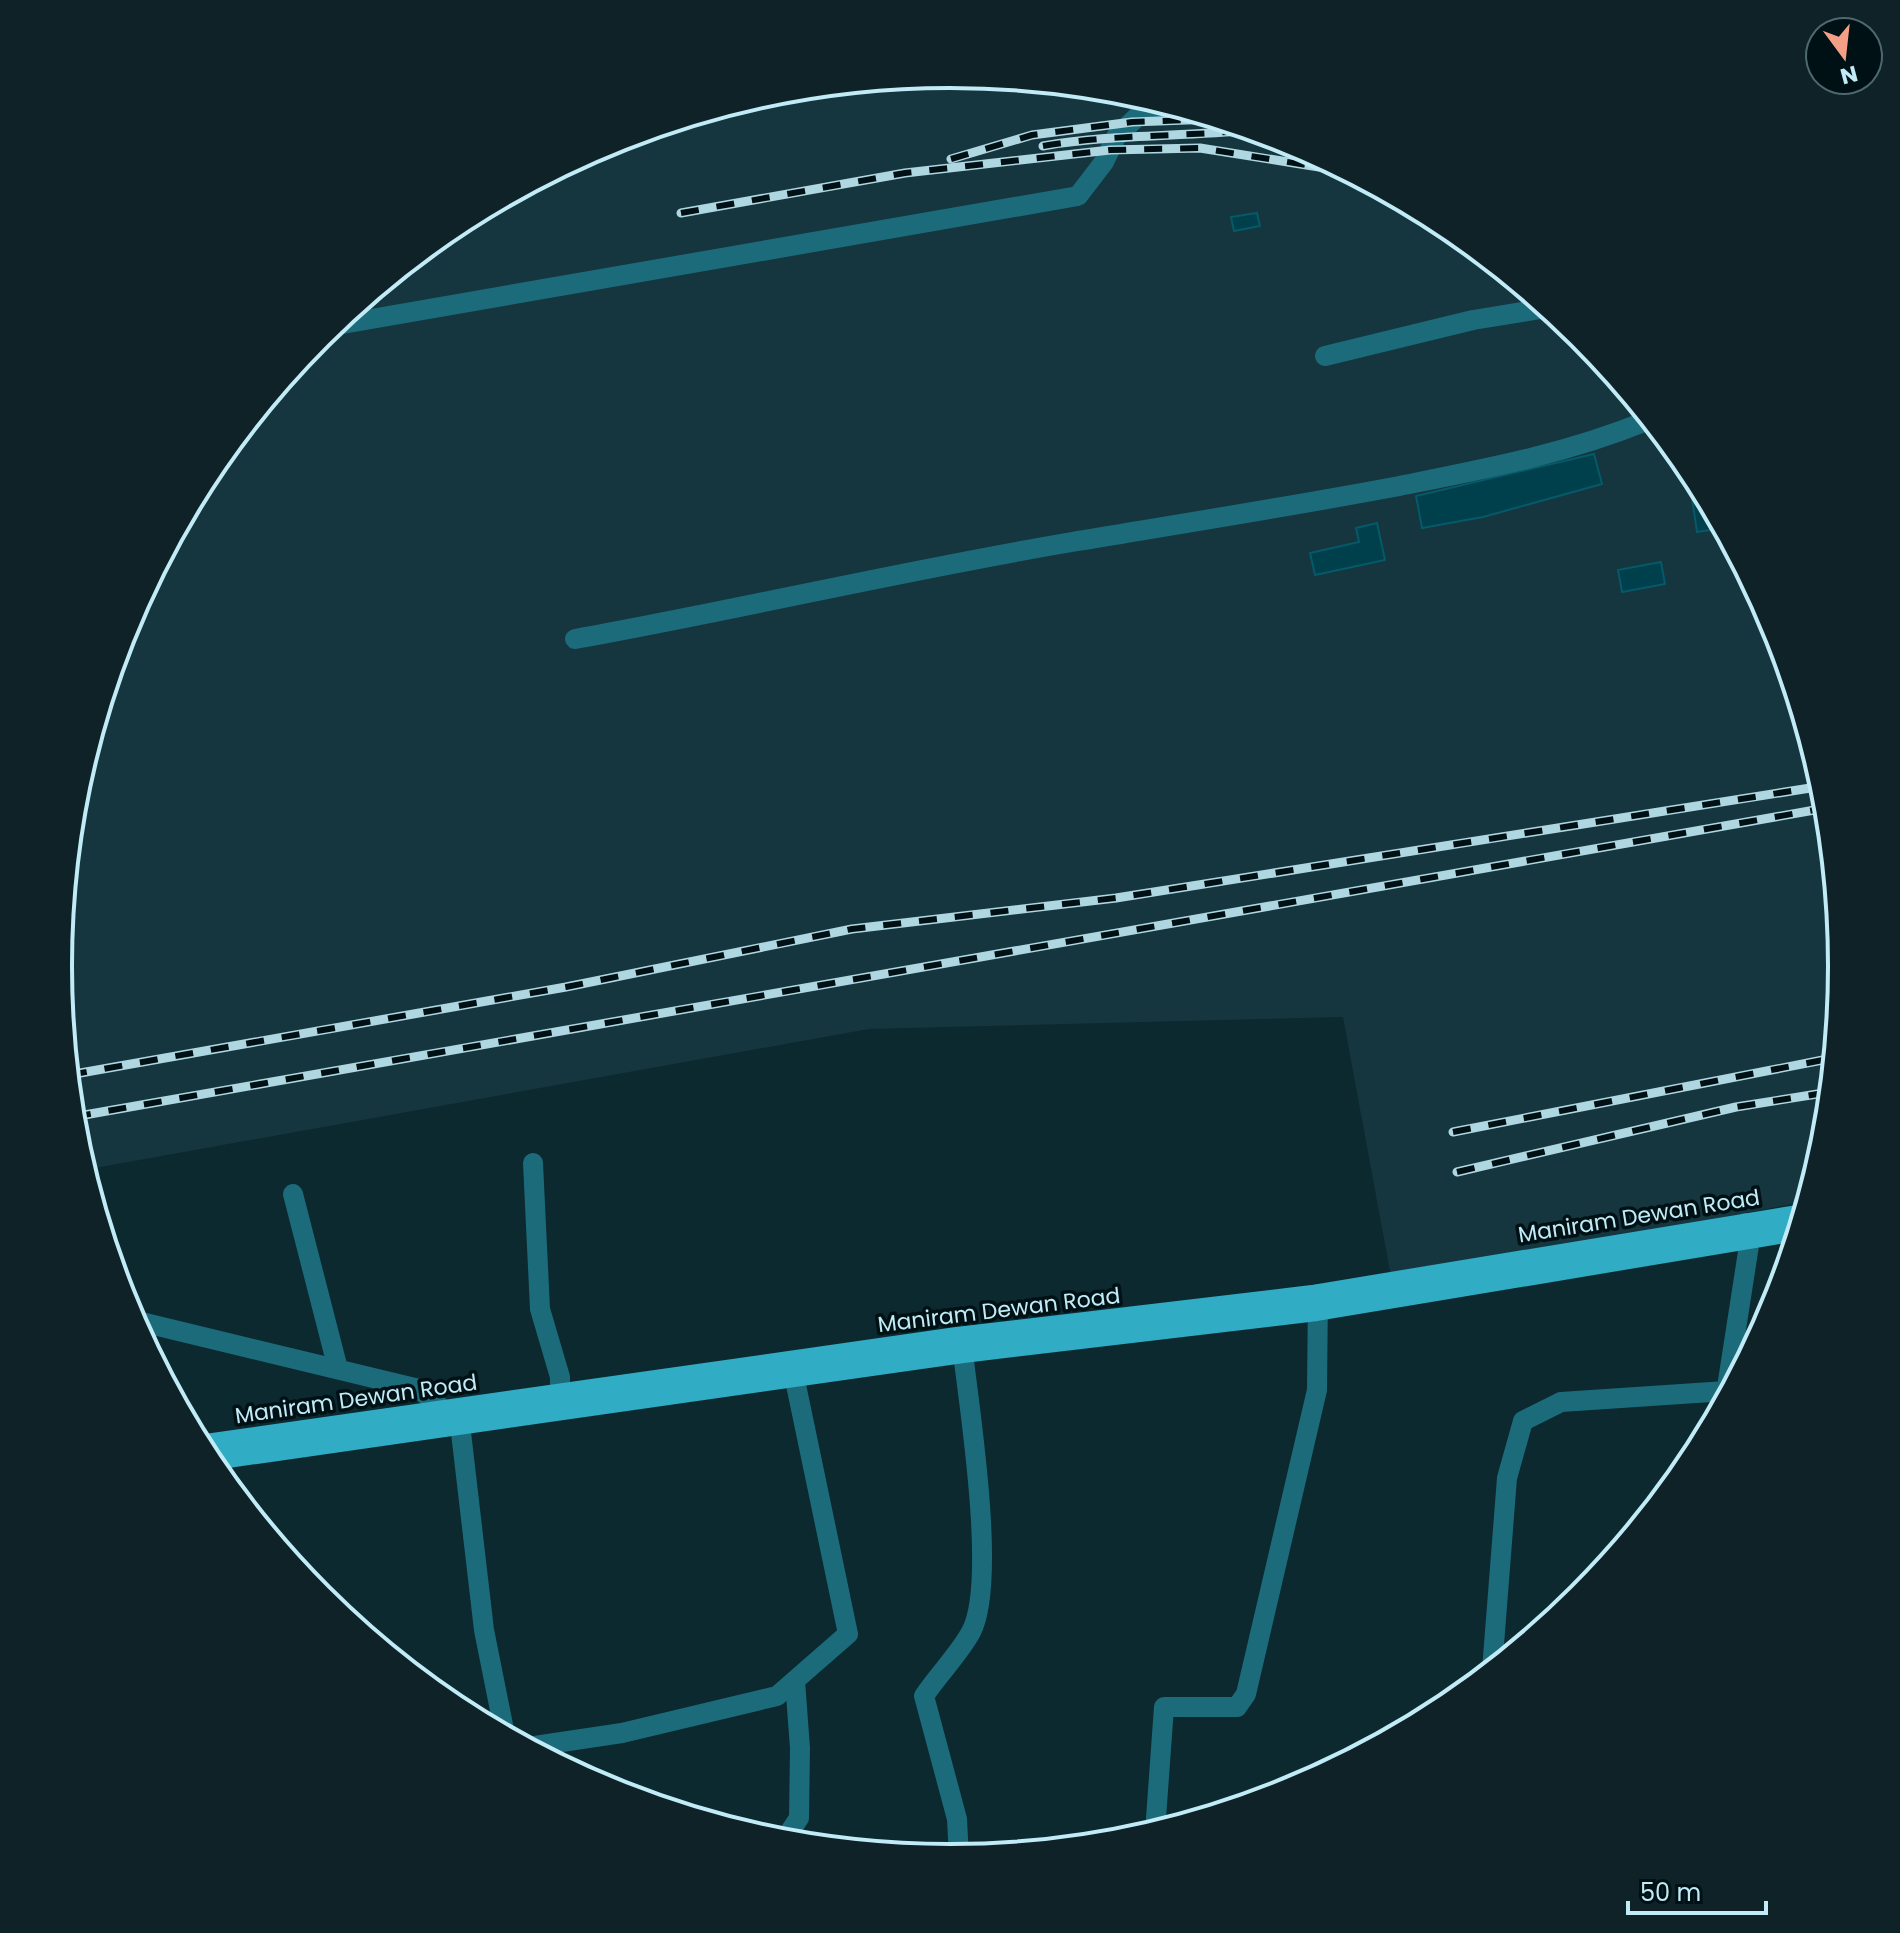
<svg xmlns="http://www.w3.org/2000/svg" width="1900" height="1933" font-family="Poppins,sans-serif">
<style>
.built{fill:#15363e}
.building{fill:#00404c;stroke:#055968;stroke-width:2}
.lines{fill:none;stroke-linecap:round;stroke-linejoin:round}
.minor{stroke:#1b6b7b;stroke-width:20}
.major{stroke:#30acc5;stroke-width:20}
.rail-casing{stroke:#afd7e2;stroke-width:9}
.rail{stroke:#001115;stroke-width:6;stroke-dasharray:18;stroke-linecap:butt}
.labels{text-anchor:middle;dominant-baseline:central;stroke-width:7;stroke-linejoin:round;paint-order:stroke}
.street-label{font-size:22px;fill:#c1ebf6;stroke:#001115}
.rim{fill:none;stroke:#c1ebf6;stroke-width:4}
</style>
<rect width="100%" height="100%" fill="#0b292f"/>
<path class="built" d="M950,75L1124,92L1292,143L1446,225L1581,336L1692,471L1774,626L1825,793L1842,967L1825,1141L1807,1201L1392,1282L1343,1017L869,1029L84,1170L75,1140L58,966L75,792L126,625L209,471L320,335L455,225L609,142L776,92Z"/>
<g class="building">
<path d="M1257,213L1260,226L1234,231L1231,217Z"/>
<path d="M1594,454L1602,484L1483,517L1422,528L1416,496Z"/>
<path d="M1687,465L1692,471L1722,528L1697,532Z"/>
<path d="M1377,523L1385,560L1315,575L1310,553L1359,542L1356,528Z"/>
<path d="M1661,562L1665,584L1622,592L1618,570Z"/>
</g>
<g class="lines">
<g class="minor">
<path d="M331,326L1078,196L1104,162L1116,137L1139,115L1168,105"/>
<path d="M1325,356L1473,320L1547,308"/>
<path d="M575,639C741,609 906,570 1072,542C1180,524 1287,507 1394,487C1484,469 1563,455 1649,420"/>
<path d="M533,1163L540,1309L560,1377V1408"/>
<path d="M293,1194L338,1369"/>
<path d="M133,1320L419,1389L460,1424L484,1630L505,1735"/>
<path d="M1725,1400L1750,1239L1745,1223"/>
<path d="M1492,1670L1507,1478L1523,1421L1561,1402L1726,1391"/>
<path d="M528,1747L622,1733L777,1696L848,1634L791,1361"/>
<path d="M1155,1832L1164,1707H1237L1246,1694L1317,1390L1318,1294"/>
<path d="M783,1842L799,1818L800,1748L795,1681"/>
<path d="M959,1858L957,1819L924,1696C938,1675 959,1654 971,1632C997,1583 970,1413 963,1353"/>
</g>
<g class="major">
<path d="M199,1445L957,1337L1312,1295L1803,1214"/>
<path d="M207,1461L963,1353L1317,1311L1797,1231"/>
</g>
<defs>
<g id="rail">
<path d="M1043,146C1111,134 1181,137 1250,130"/>
<path d="M951,159L1032,135L1132,122L1214,119"/>
<path d="M681,213L905,173L1110,150L1200,148L1319,167"/>
<path d="M69,1075L566,987L852,929L1116,898L1823,786"/>
<path d="M73,1117L1826,808"/>
<path d="M1453,1132L1833,1058"/>
<path d="M1457,1172L1736,1107L1830,1092"/>
</g>
</defs>
<use href="#rail" class="rail-casing"/>
<use href="#rail" class="rail"/>
</g>
<g class="labels">
<g class="street-label">
<text transform="translate(1639 1216) rotate(-9)">Maniram Dewan Road</text>
<text transform="translate(999 1310) rotate(-7)">Maniram Dewan Road</text>
<text transform="translate(356 1399) rotate(-8)">Maniram Dewan Road</text>
</g>
</g>
<path d="M0 0H1900V1933H0ZM72 966a878 878 0 1 1 1756 0a878 878 0 1 1-1756 0Z" fill="#0f2227" fill-rule="evenodd"/>
<path class="rim" d="M72 966a878 878 0 1 1 1756 0a878 878 0 1 1-1756 0Z"/>
<g transform="translate(1844 56) rotate(165)"><circle r="38" fill="#001115" stroke="#4d686f" stroke-width="2"/>
<path d="M0-6L14 30L0 20L-14 30Z" fill="#f49e88"/>
<text y="-12" font-size="22" font-weight="bold" text-anchor="middle" fill="#c1ebf6">N</text>
</g>
<path d="M1628 1901v12h138v-12" fill="none" stroke="#c1ebf6" stroke-width="4"/>
<text x="1640" y="1901" font-size="24" fill="#c1ebf6" stroke="#001115" stroke-width="6" paint-order="stroke">50 m</text>
</svg>
